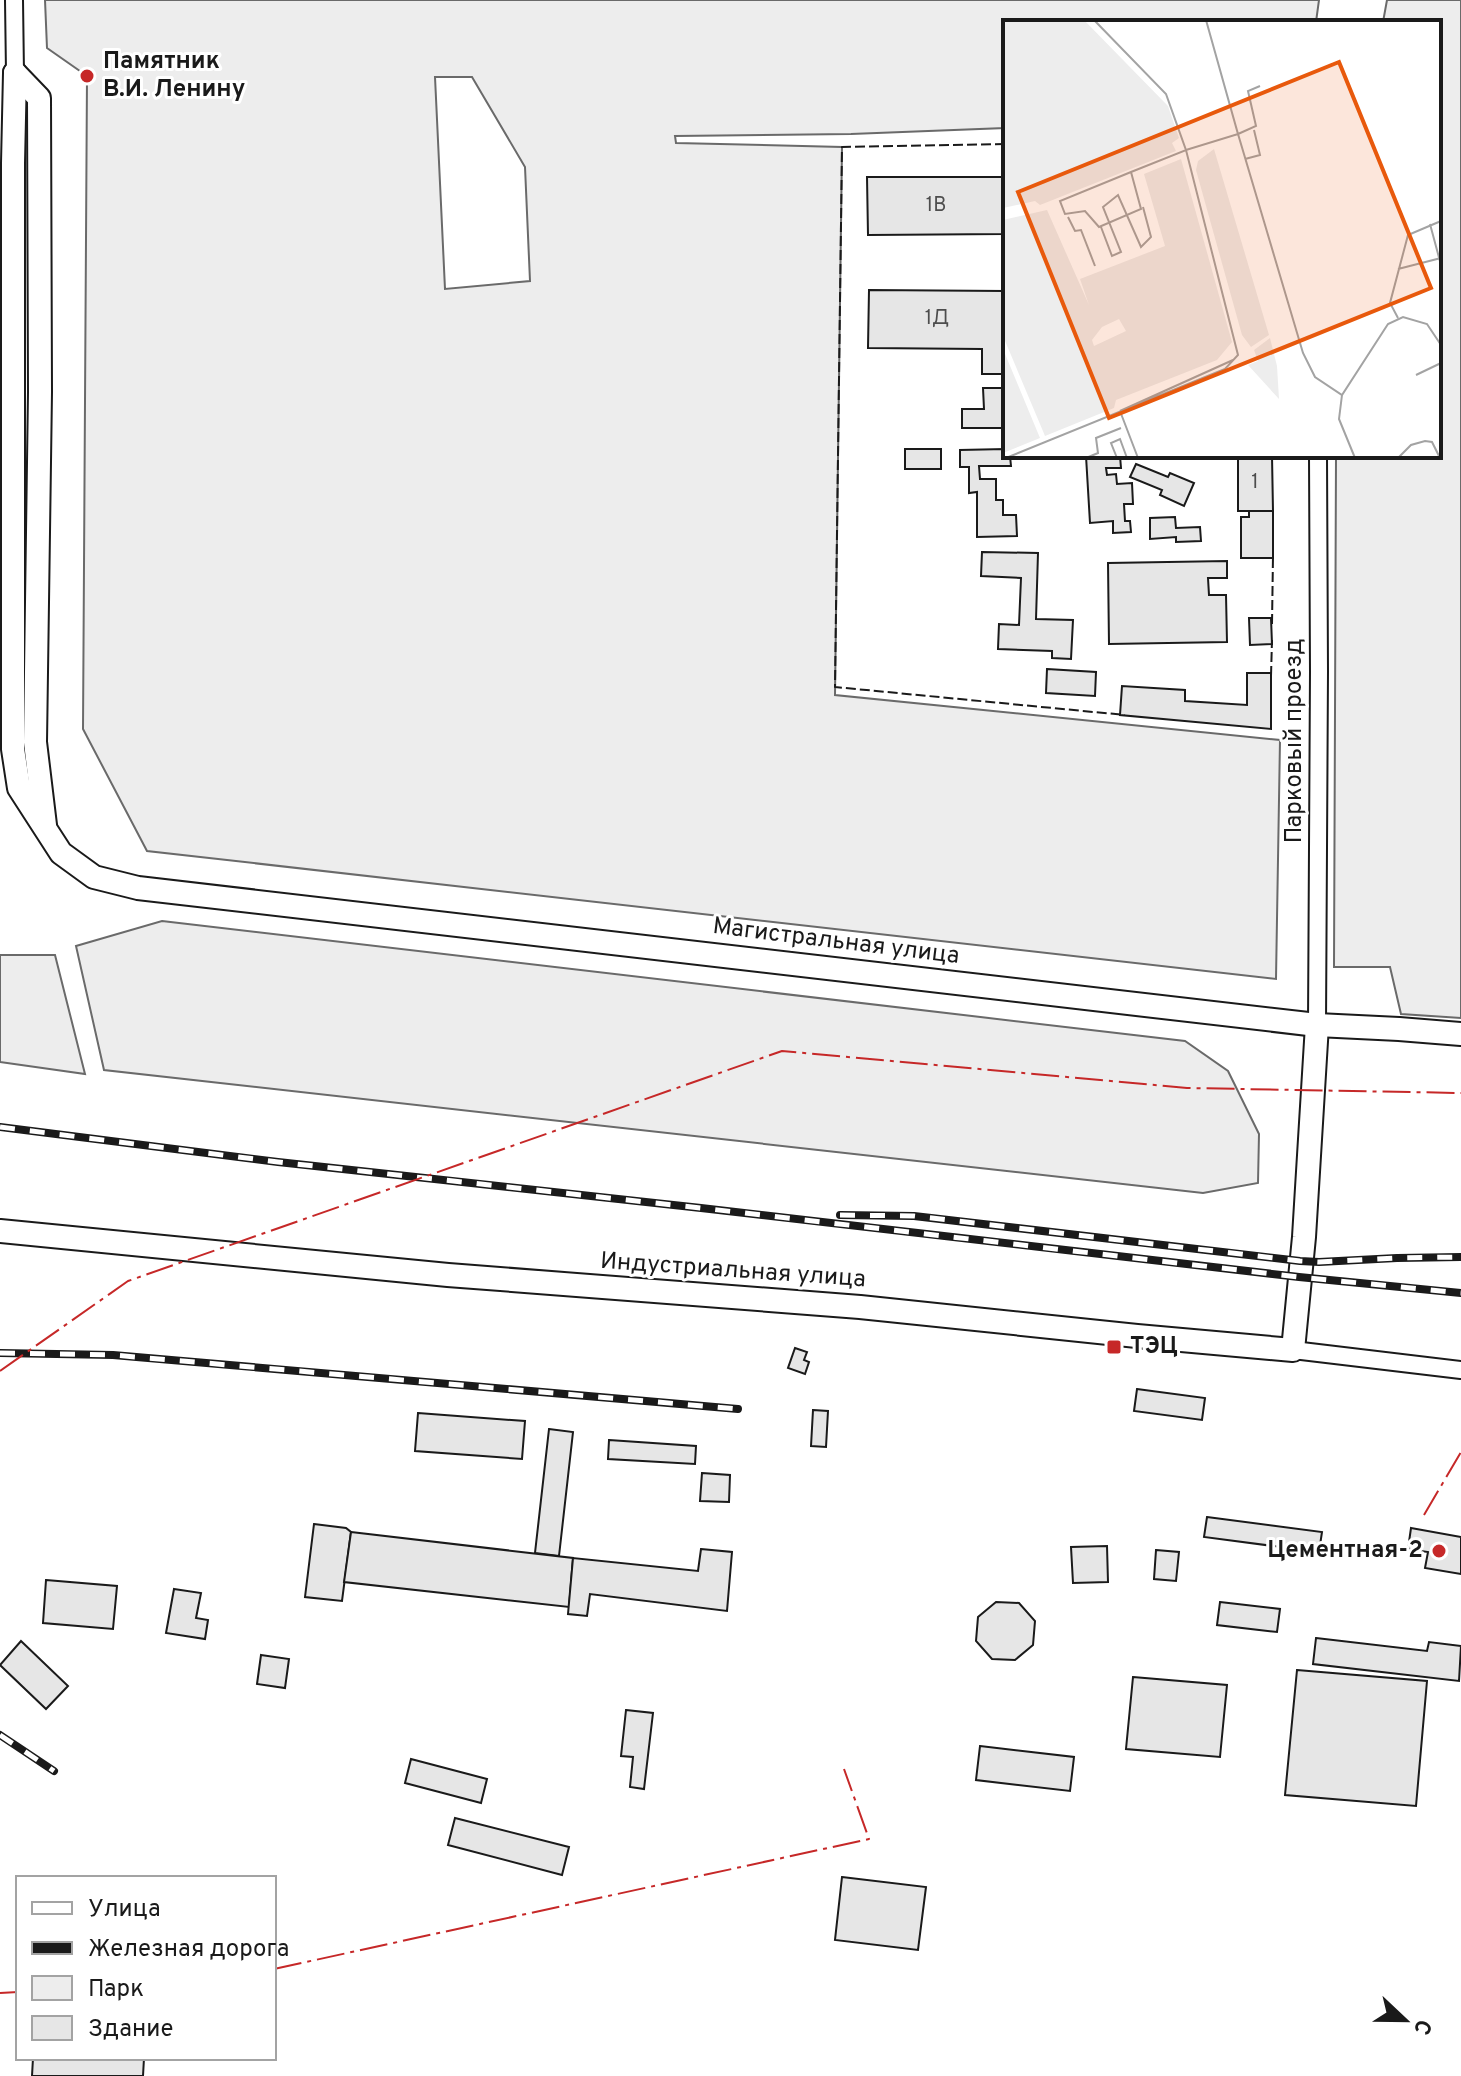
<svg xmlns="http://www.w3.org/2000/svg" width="1461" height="2076" font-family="Overpass,sans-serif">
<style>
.green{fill:#ededed;stroke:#6a6a6a;stroke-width:2;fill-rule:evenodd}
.building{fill:#e6e6e6;stroke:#1a1a1a;stroke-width:2}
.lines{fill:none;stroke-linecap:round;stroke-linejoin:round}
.street-casing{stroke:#1a1a1a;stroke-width:20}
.secondary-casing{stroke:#1a1a1a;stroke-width:26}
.street{stroke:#fff;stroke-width:16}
.secondary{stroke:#fff;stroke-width:22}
.rail-casing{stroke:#1a1a1a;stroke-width:8}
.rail{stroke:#fff;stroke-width:5;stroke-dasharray:15;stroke-linecap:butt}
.fence{stroke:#1a1a1a;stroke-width:2;stroke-dasharray:10 4;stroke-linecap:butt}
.power{stroke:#c62828;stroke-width:2;stroke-dasharray:28 6 4 6;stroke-linecap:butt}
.poi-dot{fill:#c62828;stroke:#fff;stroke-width:3}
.labels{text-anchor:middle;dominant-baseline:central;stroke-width:6;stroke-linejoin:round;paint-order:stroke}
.number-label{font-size:20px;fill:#4d4d4d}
.poi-label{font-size:24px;font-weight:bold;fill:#1a1a1a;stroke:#fff;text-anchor:start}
.street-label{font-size:24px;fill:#1a1a1a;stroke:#fff}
.inset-road{fill:none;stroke:#a3a3a3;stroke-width:2}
.view{fill:#e8590c;fill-opacity:0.15;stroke:#e8590c;stroke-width:4}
.inset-edge{fill:none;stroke:#1a1a1a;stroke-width:4}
</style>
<rect width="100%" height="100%" fill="#fff"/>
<g class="green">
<path d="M45,0H1319L1316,22H1005V128L851,134L675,136L676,143L842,147L835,695L1280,740L1276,979L147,851L83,729L87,76L47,48ZM435,77H472L525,167L530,281L445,289Z"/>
<path d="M1387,0H1461V1018L1401,1014L1390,967H1334L1336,456H1439V22H1383Z"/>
<path d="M162,921L1185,1041L1228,1071L1259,1134L1258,1183L1203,1193L104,1070L76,946Z"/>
<path d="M0,955H55L85,1074L0,1062Z"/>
</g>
<g class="building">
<path d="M867,177H1005V234L868,235Z"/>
<path d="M869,290L1005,291V374H982V349L868,348Z"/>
<path d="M983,388H1005V428H962V409H984Z"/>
<rect x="905" y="449" width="36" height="20"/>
<path d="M1005,449V456H1010L1011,466H979L980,479H996V500H1003V515H1016L1017,536L977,537V492L969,493V467H960V450Z"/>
<path d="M1086,456H1120L1121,468H1106L1107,475L1116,474L1117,484L1132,483L1133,504H1124L1125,521H1130L1131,532L1113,533V521L1090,523Z"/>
<path d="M1238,456H1272L1273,511H1238Z"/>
<path d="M1136,464L1168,477L1170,473L1194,483L1184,506L1160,495L1162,490L1130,477Z"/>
<path d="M1249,511H1273V558H1241V517H1249Z"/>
<path d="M1175,517L1176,528L1200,527L1201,541L1176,542V537L1150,539V518Z"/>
<path d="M982,552L1038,553L1036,619L1073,620L1071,659L1052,658V651L998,649L999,624L1019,625L1021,578L981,576Z"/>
<path d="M1227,561V578H1208L1209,595H1226L1227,642L1109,644L1108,563Z"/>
<path d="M1249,618H1271L1272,644L1250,645Z"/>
<path d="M1047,669L1096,672L1095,696L1046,693Z"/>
<path d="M1247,673H1271V729L1120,715L1122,686L1185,690V701L1247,705Z"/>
<path d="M795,1348L807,1352L804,1360L809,1362L805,1374L788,1368Z"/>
<path d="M1137,1389L1205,1398L1202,1420L1134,1411Z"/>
<path d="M813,1410L828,1411L826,1447L811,1446Z"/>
<path d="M418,1413L525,1421L522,1459L415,1451Z"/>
<path d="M549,1429L573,1432L559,1556L535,1553Z"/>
<path d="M609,1440L696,1446L695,1464L608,1459Z"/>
<path d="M702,1473L730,1475L729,1502L700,1501Z"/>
<path d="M1207,1517L1322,1532L1319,1552L1204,1537Z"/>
<path d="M314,1524L346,1528L351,1532L342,1601L305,1597Z"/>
<path d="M1411,1528L1461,1537V1574L1425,1568L1428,1552L1408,1549Z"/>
<path d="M351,1532L573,1558L569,1607L344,1582Z"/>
<path d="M1107,1546L1108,1582L1073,1583L1071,1547Z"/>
<path d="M701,1549L732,1552L727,1611L590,1594L587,1616L568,1614L573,1558L698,1571Z"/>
<path d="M1156,1550L1179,1552L1176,1581L1154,1579Z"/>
<path d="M46,1580L117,1586L113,1629L43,1623Z"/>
<path d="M174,1589L201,1593L196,1618L208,1620L205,1639L166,1633Z"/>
<path d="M996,1602L1019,1603L1035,1621L1033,1645L1015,1660L992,1659L976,1641L978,1617Z"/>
<path d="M1220,1602L1280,1609L1277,1632L1217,1625Z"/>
<path d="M1316,1638L1427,1651L1429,1642L1461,1646L1459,1681L1313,1664Z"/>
<path d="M21,1641L68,1686L46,1709L0,1665Z"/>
<path d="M261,1655L289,1659L285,1688L257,1684Z"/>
<path d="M1297,1670L1427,1681L1416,1806L1285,1795Z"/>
<path d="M1133,1677L1227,1685L1220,1757L1126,1749Z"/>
<path d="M626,1710L653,1713L644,1789L630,1787L633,1757L621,1756Z"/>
<path d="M980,1746L1074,1757L1070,1791L976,1780Z"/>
<path d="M411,1759L487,1779L481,1803L405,1783Z"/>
<path d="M455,1818L569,1847L562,1875L448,1845Z"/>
<path d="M842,1877L926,1887L918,1950L835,1940Z"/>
<path d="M33,2058H144L143,2076H32Z"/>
</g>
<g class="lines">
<defs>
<g id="street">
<path d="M14,0L15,73"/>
<path d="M1317,1025L1319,671L1318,456"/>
<path d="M1293,1350L1461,1370"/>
</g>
<g id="secondary">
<path d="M15,73L13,163V749L19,788L61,853L94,877L138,888L1317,1025L1399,1029L1461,1034"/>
<path d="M15,73L39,98L40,392L35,742L45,825"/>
<path d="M0,1231L448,1275L860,1307L1137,1336L1293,1350L1304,1237L1317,1025"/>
</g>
</defs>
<use href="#street" class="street-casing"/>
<use href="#secondary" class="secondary-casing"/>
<use href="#street" class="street"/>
<use href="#secondary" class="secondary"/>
<defs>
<g id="rail">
<path d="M0,1127L278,1162L701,1208L1299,1277L1461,1293"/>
<path d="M840,1215L914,1216L1300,1261L1319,1262L1397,1258L1461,1257"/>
<path d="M0,1353L113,1355L738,1409"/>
<path d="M0,1735L54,1771"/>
</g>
</defs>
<use href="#rail" class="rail-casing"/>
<use href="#rail" class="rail"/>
<g class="fence">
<path d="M1005,144L842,147L835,687L1125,715"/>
<path d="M1272,624L1273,556"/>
<path d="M1271,676L1272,640"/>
</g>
<g class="power">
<path d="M0,1371L128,1281L782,1051L1187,1088L1461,1093"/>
<path d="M1424,1515L1461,1452"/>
<path d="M274,1969L869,1839L844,1769"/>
<path d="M0,1993L18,1992"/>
</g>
</g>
<g class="poi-dot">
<circle cx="87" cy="76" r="8"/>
<rect x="1106" y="1339" width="16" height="16" rx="4"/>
<circle cx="1439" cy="1551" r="8"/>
</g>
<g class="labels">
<g class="number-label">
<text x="936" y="206">1В</text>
<text x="937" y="319">1Д</text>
<text x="1255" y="483">1</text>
</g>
<g class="poi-label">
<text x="103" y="62">Памятник<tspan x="103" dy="28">В.И. Ленину</tspan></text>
<text x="1130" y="1347">ТЭЦ</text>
<text x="1423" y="1551" text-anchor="end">Цементная-2</text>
</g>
<g class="street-label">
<text transform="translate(1295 741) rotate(-90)">Парковый проезд</text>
<text transform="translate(836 942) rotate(7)">Магистральная улица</text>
<text transform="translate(733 1271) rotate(4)">Индустриальная улица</text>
</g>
</g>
<g transform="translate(1003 20)">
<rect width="438" height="438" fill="#fff"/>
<path d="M0,0H81L165,86L176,118L169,123L173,131L37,185L32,181L0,188ZM211,129L266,315L248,327L239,315L193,150L195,141ZM178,139L229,322L214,340L113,380L111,388L42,416L0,316V200L44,190L86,285L77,259L162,226L141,154ZM116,299L123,311L91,326L89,320L99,307ZM267,318L274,346L276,379L245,345L255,341L251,330ZM0,329L37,418L0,433Z" fill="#ededed" fill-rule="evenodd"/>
<path class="inset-road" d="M91,0L163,74L183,130L235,114L300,333L312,357L339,375L385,304L400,297L424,304L438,325M203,0L235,114L253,106L245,71L257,66M242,139L257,135L251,110M65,197L72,211L78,210L92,246M427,204L438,245M98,207L109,236L118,232L100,187L115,175L138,227L148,217L140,187M395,249L438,238M395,298L387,283L405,215L438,201M413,355L438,343M339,375L336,399L352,438M117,391L230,340M117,391L135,438M3,438L222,349L235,335L183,130L128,152L57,181L62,194L82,191L96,207L138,189L128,152M83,438L95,433L93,418L118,408M114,438L108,423L117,419L124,438M395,438L408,425L422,421L429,422L437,438"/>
<path class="view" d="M336,42L428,268L106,398L15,172Z"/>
<rect width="438" height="438" class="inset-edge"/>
</g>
<rect x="16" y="1876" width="260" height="184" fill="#ffffff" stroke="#a3a3a3" stroke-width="2"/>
<rect x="32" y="1902" width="40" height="12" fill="#ffffff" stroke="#a3a3a3" stroke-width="2"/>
<text x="88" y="1916" font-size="24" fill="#1a1a1a">Улица</text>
<rect x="32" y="1942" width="40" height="12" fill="#1a1a1a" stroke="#a3a3a3" stroke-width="2"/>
<text x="88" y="1956" font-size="24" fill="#1a1a1a">Железная дорога</text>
<rect x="32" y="1976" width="40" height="24" fill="#ededed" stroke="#a3a3a3" stroke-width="2"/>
<text x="88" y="1996" font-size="24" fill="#1a1a1a">Парк</text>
<rect x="32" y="2016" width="40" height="24" fill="#e6e6e6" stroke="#a3a3a3" stroke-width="2"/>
<text x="88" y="2036" font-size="24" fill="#1a1a1a">Здание</text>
<g transform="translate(1405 2020) rotate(112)" stroke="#ffffff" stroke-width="6" paint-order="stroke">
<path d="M0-6L14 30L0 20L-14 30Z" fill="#1a1a1a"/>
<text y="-12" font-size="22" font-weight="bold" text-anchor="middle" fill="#1a1a1a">С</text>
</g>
</svg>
